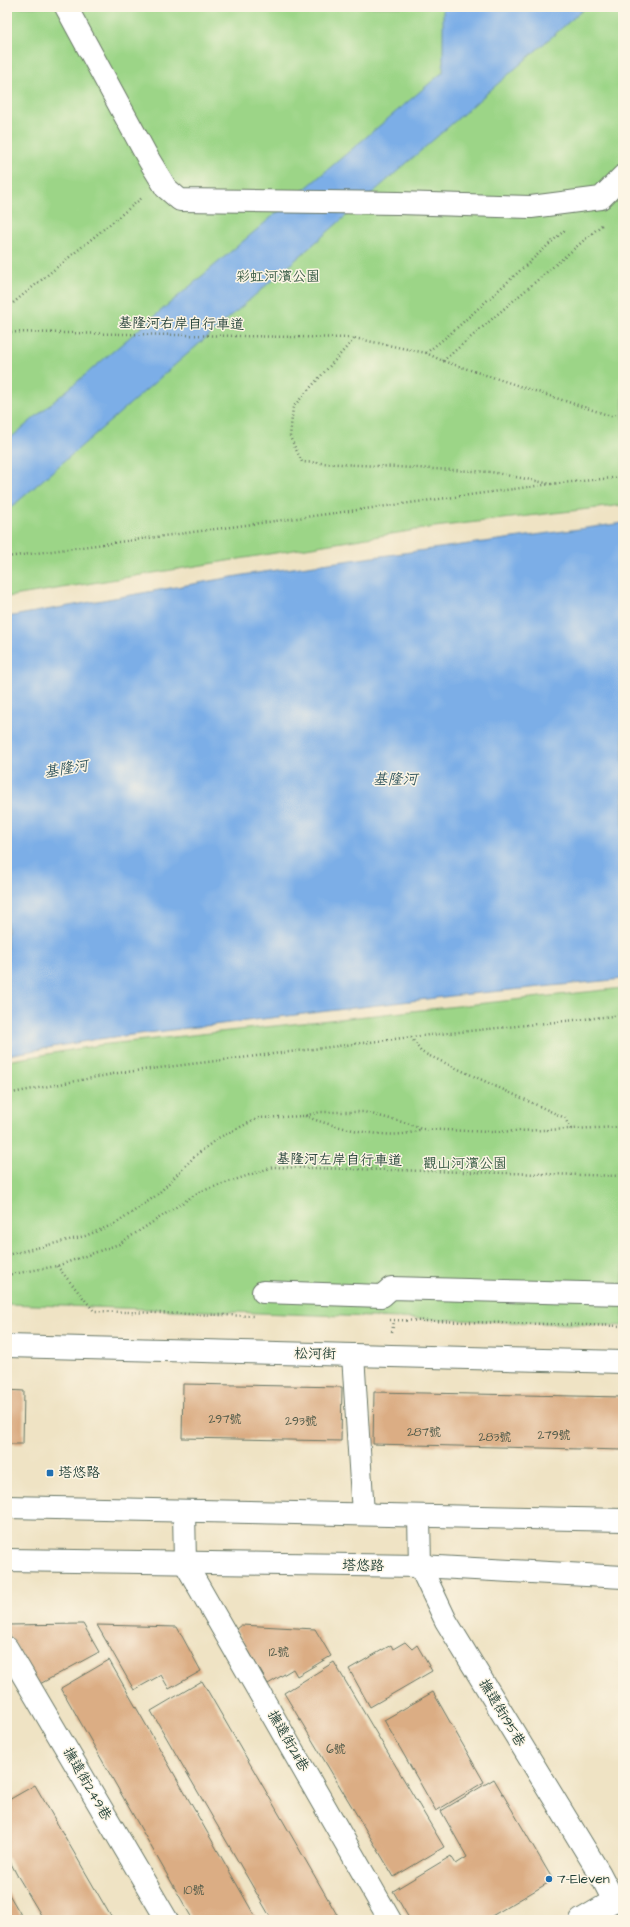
<svg xmlns="http://www.w3.org/2000/svg" width="630" height="1927" font-family="'Architects Daughter','LXGW WenKai TC',sans-serif">
<style>
.green{fill:#9cd587;stroke:#5e895e}
.water{fill:#7baee7;stroke:#4d768e}
.building{fill:#dbad84}
.lines{fill:none;stroke-linecap:round;stroke-linejoin:round}
.minor-casing{stroke:#687766;stroke-width:24}
.major-casing{stroke:#687766;stroke-width:24}
.path{stroke:#687766;stroke-width:2.5;stroke-dasharray:1 3;stroke-linecap:butt}
.minor{stroke:#fff;stroke-width:22}
.major{stroke:#fff;stroke-width:22}
.poi-dot{fill:#1f6fb2;stroke:#fcf5e5;stroke-width:1.5}
.labels{text-anchor:middle;dominant-baseline:central;stroke-width:3;stroke-linejoin:round;paint-order:stroke}
.number-label{font-size:12px;fill:#4e5948}
.park-label{font-size:14px;fill:#385b45;stroke:#fcf5e5}
.street-label{font-size:14px;fill:#1f3d34;stroke:#fcf5e5}
.poi-label{font-size:14px;fill:#1f3d34;stroke:#fcf5e5;text-anchor:start}
.water-label{font-size:15px;font-style:italic;fill:#365961;stroke:#fcf5e5}
</style>
<rect width="100%" height="100%" fill="#fcf5e5"/>
<filter id="ink" filterUnits="userSpaceOnUse"><feTurbulence type="fractalNoise" baseFrequency=".025" numOctaves="2"/><feDisplacementMap in="SourceGraphic" scale="8" xChannelSelector="R" yChannelSelector="G"/><feConvolveMatrix kernelMatrix="1 2 1 2 8 2 1 2 1" color-interpolation-filters="sRGB"/></filter>
<filter id="wash" filterUnits="userSpaceOnUse"><feTurbulence type="fractalNoise" baseFrequency=".012" numOctaves="4" result="noise"/><feDisplacementMap in="SourceGraphic" scale="16" xChannelSelector="R" yChannelSelector="G"/><feGaussianBlur stdDeviation="0.9" result="paint"/><feColorMatrix in="noise" values="0 0 0 0 0 0 0 0 0 0 0 0 0 0 0 0 0 1.4 0 .05"/><feComposite in="paint" operator="in"/></filter>
<g filter="url(#wash)">
<rect width="100%" height="100%" fill="#efe3c4"/>
<g class="green">
<path d="M7,7H623V505L434,527L7,597Z"/>
<path d="M623,988V1326L7,1304V1061L100,1045Z"/>
</g>
<g class="water">
<path d="M443,7H586L7,511V441L443,72Z"/>
<path d="M623,523V979L460,995L98,1039L7,1055V617L249,574Z"/>
</g>
<g id="blocks">
<g class="building">
<path d="M183,1384L342,1387L341,1441L182,1438Z"/>
<path d="M7,1390L24,1391L23,1444H7Z"/>
<path d="M374,1392L623,1397V1450L373,1444Z"/>
<path d="M83,1624L99,1652L38,1685L7,1630V1625Z"/>
<path d="M97,1625L177,1627L201,1671L169,1689L161,1675L134,1690Z"/>
<path d="M241,1625L315,1629L331,1656L297,1676L293,1669L268,1684L236,1629Z"/>
<path d="M405,1642L412,1649L417,1645L432,1671L370,1707L349,1669L391,1645L393,1649Z"/>
<path d="M109,1660L173,1772L257,1920H193L157,1857L61,1688Z"/>
<path d="M334,1662L444,1847L394,1877L284,1693Z"/>
<path d="M202,1681L264,1788L340,1920H272L213,1818L151,1711Z"/>
<path d="M433,1692L484,1782L436,1811L384,1720Z"/>
<path d="M494,1779L553,1880L485,1920H410L393,1891L451,1856L456,1864L467,1857L441,1811Z"/>
<path d="M35,1785L69,1844L113,1920H44L17,1875L7,1856V1801Z"/>
<path d="M7,1891L24,1920H7Z"/>
</g>
</g>
</g>
<g filter="url(#ink)">
<use href="#blocks" fill-opacity="0" stroke="#687766" stroke-width="1"/>
<g class="lines">
<defs>
<g id="minor">
<path d="M66,7L149,160L166,188L180,200L398,203L531,207L601,198L623,176"/>
<path d="M263,1292L382,1296L391,1288L623,1294"/>
<path d="M7,1346L623,1362"/>
<path d="M353,1355L363,1514"/>
<path d="M184,1511L185,1563L390,1920"/>
<path d="M419,1516L420,1566L446,1621L600,1874L614,1901"/>
<path d="M7,1648L167,1920"/>
<path d="M581,1920L623,1895"/>
</g>
<g id="major">
<path d="M7,1507L623,1520"/>
<path d="M7,1560L420,1566L623,1577"/>
</g>
</defs>
<use href="#minor" class="minor-casing"/>
<use href="#major" class="major-casing"/>
<g class="path">
<path d="M7,308L143,197"/>
<path d="M7,332L354,338L426,353L443,361L611,416L623,414"/>
<path d="M354,339L293,407L290,437L302,462L491,472L551,484L623,477"/>
<path d="M426,353L450,334L566,229"/>
<path d="M443,361L603,224"/>
<path d="M7,557L551,484"/>
<path d="M411,1037L421,1052L565,1118L571,1130"/>
<path d="M7,1094L118,1073L411,1037L623,1015"/>
<path d="M305,1116C332,1127 396,1143 421,1129"/>
<path d="M7,1255L85,1236L117,1223L157,1195L195,1156L218,1138L259,1118L304,1116L320,1112H364L410,1124L421,1129L491,1132L623,1127"/>
<path d="M57,1266L94,1311L253,1316"/>
<path d="M7,1275L57,1266L119,1244L199,1192L273,1167L623,1176"/>
<path d="M390,1320L623,1326"/>
<path d="M392,1332L394,1321"/>
</g>
<use href="#minor" class="minor"/>
<use href="#major" class="major"/>
</g>
</g>
<g class="poi-dot">
<rect x="46" y="1469" width="8" height="8" rx="2"/>
<circle cx="549" cy="1879" r="4"/>
</g>
<g class="labels">
<g class="number-label">
<text x="225" y="1419">297號</text>
<text x="301" y="1421">293號</text>
<text x="424" y="1432">287號</text>
<text x="554" y="1435">279號</text>
<text x="495" y="1437">283號</text>
<text x="279" y="1652">12號</text>
<text x="336" y="1749">6號</text>
<text x="194" y="1890">10號</text>
</g>
<g class="park-label">
<text x="278" y="277">彩虹河濱公園</text>
<text x="465" y="1164">觀山河濱公園</text>
</g>
<g class="street-label">
<text transform="translate(181 324) rotate(1)">基隆河右岸自行車道</text>
<text transform="translate(339 1160) rotate(1)">基隆河左岸自行車道</text>
<text transform="translate(315 1354) rotate(1)">松河街</text>
<text transform="translate(363 1566) rotate(1)">塔悠路</text>
<text transform="translate(502 1713) rotate(59)">撫遠街195巷</text>
<text transform="translate(288 1741) rotate(60)">撫遠街211巷</text>
<text transform="translate(87 1784) rotate(60)">撫遠街249巷</text>
</g>
<g class="poi-label">
<text x="58" y="1473">塔悠路</text>
<text x="557" y="1879">7-Eleven</text>
</g>
<g class="water-label">
<text transform="translate(66 769) rotate(-9)">基隆河</text>
<text x="395" y="779">基隆河</text>
</g>
</g>
<rect width="630" height="1927" fill="none" stroke="#fcf5e5" stroke-width="24"/>
</svg>
